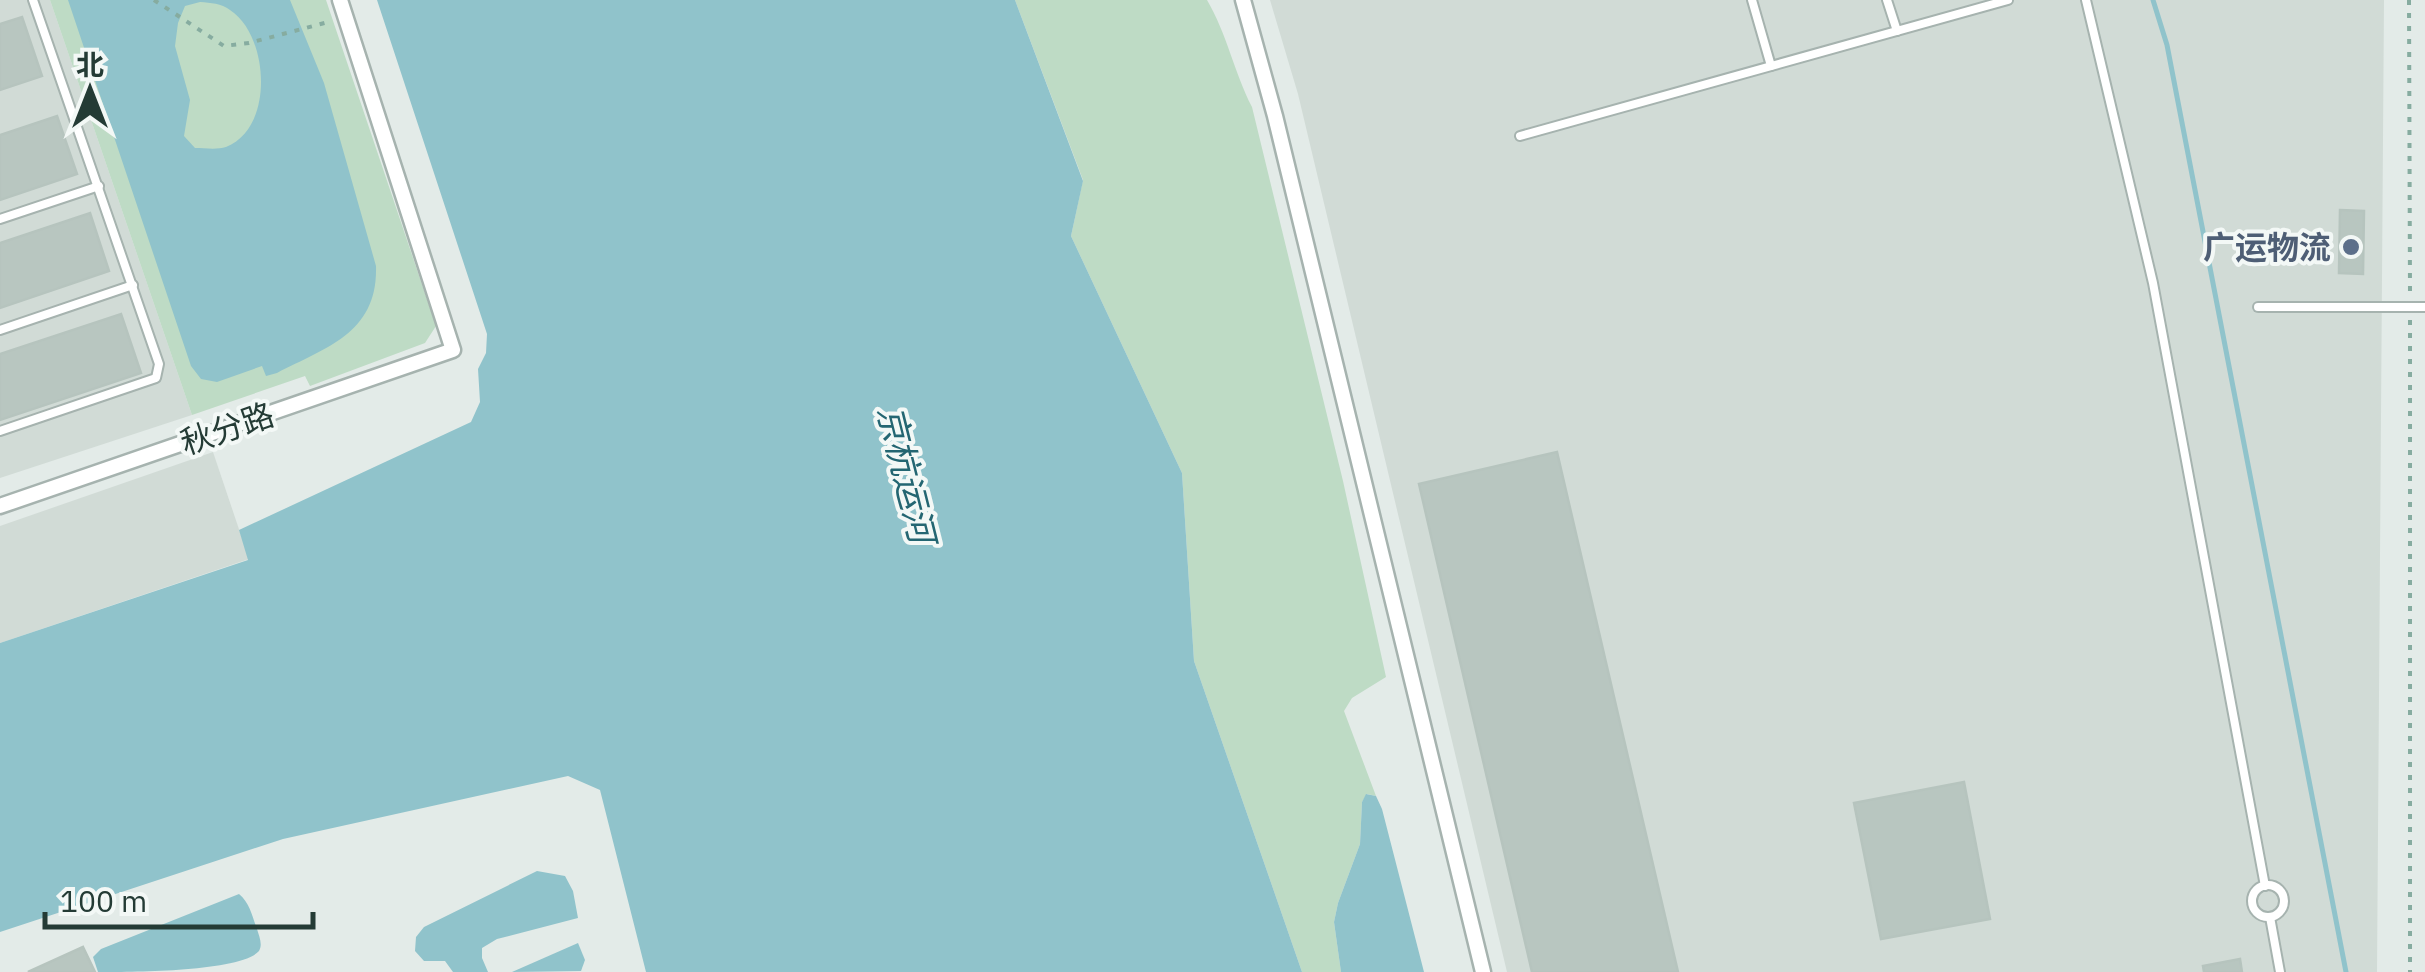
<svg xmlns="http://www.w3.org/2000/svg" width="2425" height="972" font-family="'IBM Plex Sans','Noto Sans SC',sans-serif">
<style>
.built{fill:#d1dbd6}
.green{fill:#bedbc5}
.water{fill:#90c3cb;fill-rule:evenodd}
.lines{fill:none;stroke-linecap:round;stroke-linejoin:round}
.stream{stroke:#90c3cb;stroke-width:5}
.building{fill:#b8c6c0;stroke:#b6c4be;stroke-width:2.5}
.service-casing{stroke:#a6b3af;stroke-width:12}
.minor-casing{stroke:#a6b3af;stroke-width:19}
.path{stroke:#86aca0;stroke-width:4;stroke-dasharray:5 8;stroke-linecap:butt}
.service{stroke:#fff;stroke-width:8}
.minor{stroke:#fff;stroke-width:14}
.service-dot{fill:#5c6f8a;stroke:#f3f8f6;stroke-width:4}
.labels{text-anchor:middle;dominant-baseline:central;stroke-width:8;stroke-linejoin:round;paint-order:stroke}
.service-label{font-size:32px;font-weight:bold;fill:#4e5e75;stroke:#f3f8f6;text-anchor:end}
.street-label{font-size:32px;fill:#243b35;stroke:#f3f8f6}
.water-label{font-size:35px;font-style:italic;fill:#246672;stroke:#f3f8f6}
</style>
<rect width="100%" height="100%" fill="#e3ebe8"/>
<g class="built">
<path d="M0,0H50L192,415L0,478Z"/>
<path d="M1270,0H2384L2377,972H1507L1298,94Z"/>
<path d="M213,452L249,559L0,643V526Z"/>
</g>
<g class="green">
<path d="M50,0H326L436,326L425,343L310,386L305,376L192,415Z"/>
<path d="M1015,0H1207C1227,34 1234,72 1252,107L1343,481L1386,677L1352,698L1344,711L1376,796L1367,794L1362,802L1360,844L1338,903L1334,922L1341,972H1302L1194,661L1182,473L1071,236L1083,180Z"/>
</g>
<g class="water">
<path d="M68,0H290L324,83L376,266C378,333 327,347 277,373L266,376L262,366L217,382L201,379L191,366ZM200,2C211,3 221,3 230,10C269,35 275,128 226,147C217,150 204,148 195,148L184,136L190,100L175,46L178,23L185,6Z"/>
<path d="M377,0H1015L1083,181L1071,236L1182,473L1194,661L1302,972H646L600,790L568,776L283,839L0,932V643L248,560L239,530L471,422L480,402L478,369L486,353L487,334Z"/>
<path d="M1366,794L1376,796L1382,809L1424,972H1341L1334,922L1338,903L1360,844L1362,802Z"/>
<path d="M537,871L565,876L573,891L578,918L497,939L482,948V958L488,972H453L445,961H424L415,951L416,937L424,927Z"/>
<path d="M239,894C250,903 252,916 257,929C259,936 263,944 259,951C241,972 130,972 98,972L93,957L101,949Z"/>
<path d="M578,943L585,960L581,971L512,972Z"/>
</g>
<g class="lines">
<path class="stream" d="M2153,0L2167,45L2346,972"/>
</g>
<g class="building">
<path d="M22,17L42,76L0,90V24Z"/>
<path d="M57,116L77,174L0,200V135Z"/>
<path d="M2340,210L2364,211L2363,274L2339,273Z"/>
<path d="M90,213L109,271L0,308V243Z"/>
<path d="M121,314L141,373L0,420V354Z"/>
<path d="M1557,452L1678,972H1532L1419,484Z"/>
<path d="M1964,782L1990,919L1881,939L1854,803Z"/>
<path d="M83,947L95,972H28Z"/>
<path d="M2240,959L2242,972H2204L2203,966Z"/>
</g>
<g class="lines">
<defs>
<g id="service">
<path d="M1752,0L1771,66"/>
<path d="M1887,0L1897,31"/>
<path d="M2086,0L2153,283L2265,886"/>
<path d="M1520,136L2008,0"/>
<path d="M0,219L99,186"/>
<path d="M2258,307H2425"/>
<path d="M0,330L133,285"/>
<path d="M0,431L156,378L159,364L33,0"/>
<circle cx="2268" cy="901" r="16"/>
<path d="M2270,917L2280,972"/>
</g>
<g id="minor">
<path d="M1243,0L1275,116L1483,972"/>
<path d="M0,506L453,350L340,0"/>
</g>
</defs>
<use href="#service" class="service-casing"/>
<use href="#minor" class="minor-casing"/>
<g class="path">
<path d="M154,0L224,46L249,43L332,21"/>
<path d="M2409,0L2410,295"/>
<path d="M2410,320V972"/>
</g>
<use href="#service" class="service"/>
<use href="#minor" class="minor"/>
</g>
<circle class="service-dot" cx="2351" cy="247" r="10"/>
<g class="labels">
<g class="service-label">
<text x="2331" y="247">广运物流</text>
</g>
<g class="street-label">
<text transform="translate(227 428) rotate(-19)">秋分路</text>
</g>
<g class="water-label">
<text transform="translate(907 474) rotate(76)">京杭运河</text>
</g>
</g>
<g transform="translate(90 90)" stroke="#f3f8f6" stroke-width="8" paint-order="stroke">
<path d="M0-8L18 38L0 25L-18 38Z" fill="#243b35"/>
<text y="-15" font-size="28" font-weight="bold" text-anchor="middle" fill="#243b35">北</text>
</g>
<path d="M45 912v15h268v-15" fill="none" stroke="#243b35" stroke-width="5"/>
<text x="60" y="912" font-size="30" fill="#243b35" stroke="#f3f8f6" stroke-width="8" paint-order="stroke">100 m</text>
</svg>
